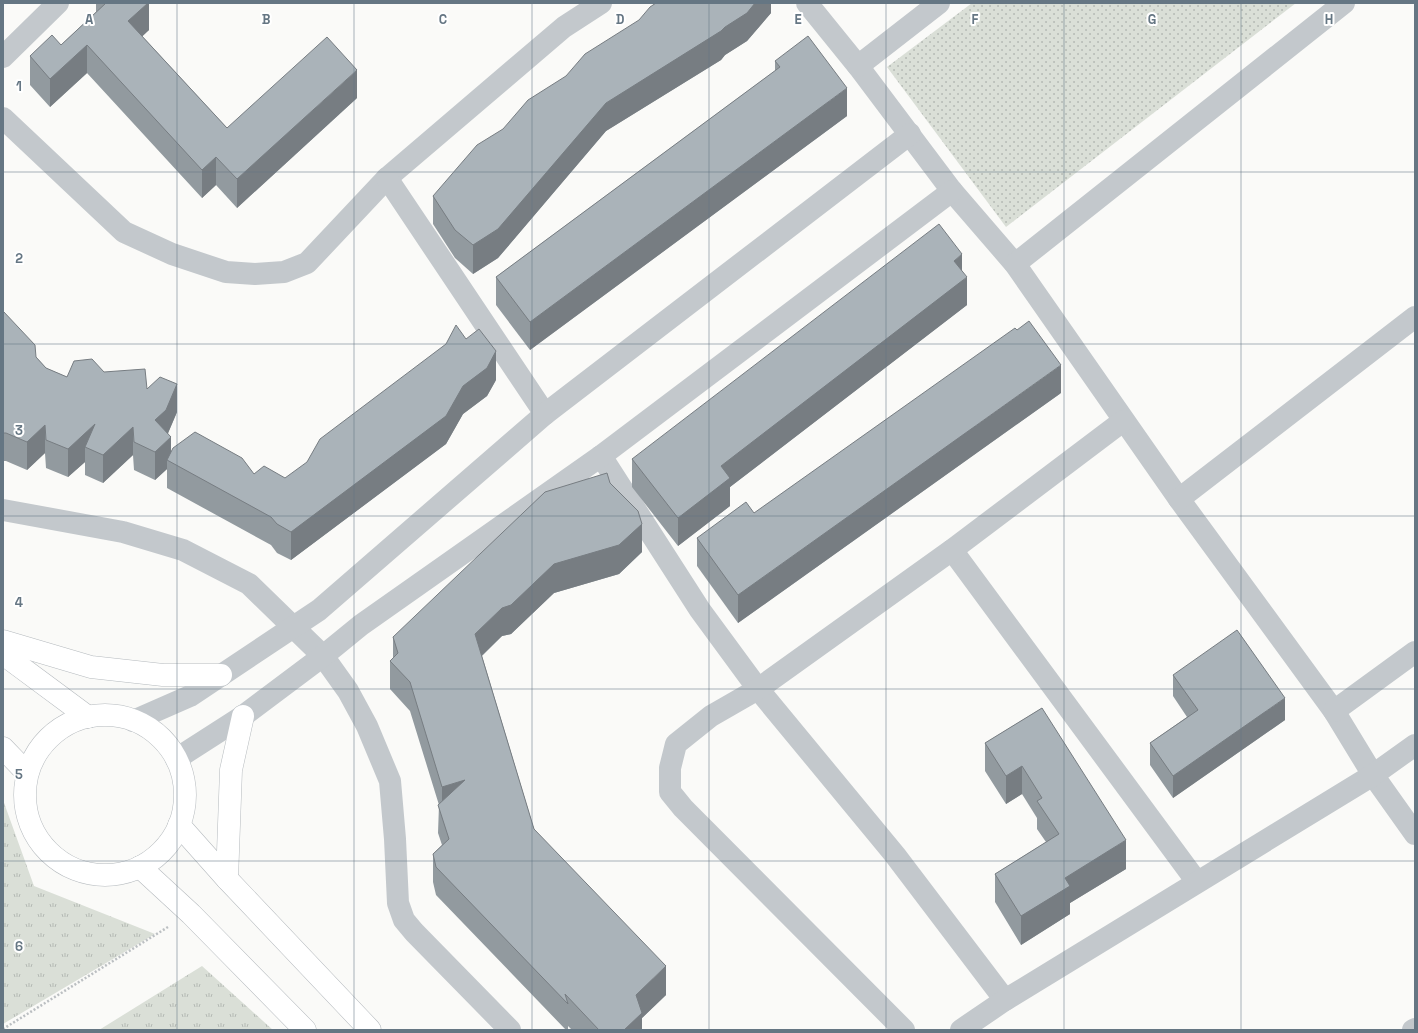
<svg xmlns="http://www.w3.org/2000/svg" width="1418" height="1033" font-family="'Space Grotesk',sans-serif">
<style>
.grass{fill:url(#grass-tufts)}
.park{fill:url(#park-dots)}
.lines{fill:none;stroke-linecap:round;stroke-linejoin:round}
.primary-casing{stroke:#b5babe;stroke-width:23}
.path{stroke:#bbbfc2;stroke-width:2.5;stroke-dasharray:2 2;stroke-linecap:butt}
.street{stroke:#c3c8cc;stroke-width:22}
.primary{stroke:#fff;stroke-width:22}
.wall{fill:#929a9f}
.shaded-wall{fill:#777d82}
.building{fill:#aab3b9;stroke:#777d82}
.grid{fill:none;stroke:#657683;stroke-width:1;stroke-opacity:0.55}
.grid-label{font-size:13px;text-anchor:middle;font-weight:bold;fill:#657683;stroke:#fff;stroke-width:4;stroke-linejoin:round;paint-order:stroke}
</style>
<defs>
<pattern id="grass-tufts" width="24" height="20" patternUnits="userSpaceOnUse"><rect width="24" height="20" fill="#dadfd7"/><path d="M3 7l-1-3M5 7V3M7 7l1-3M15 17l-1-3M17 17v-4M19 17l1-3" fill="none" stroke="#b4b9b4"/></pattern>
<pattern id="park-dots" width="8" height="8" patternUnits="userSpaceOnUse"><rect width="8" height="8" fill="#dadfd7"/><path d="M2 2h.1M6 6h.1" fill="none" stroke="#b4b9b4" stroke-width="1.8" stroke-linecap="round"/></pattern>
</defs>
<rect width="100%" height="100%" fill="#fafaf8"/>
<g class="grass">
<path d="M3,800L34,886L155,934L3,1024Z"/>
<path d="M202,966L273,1030H99Z"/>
</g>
<path class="park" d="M972,3H1296L1006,227L887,67Z"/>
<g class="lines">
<defs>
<g id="primary">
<path d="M3,641L91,667L163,675H221"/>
<path d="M3,654L88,717"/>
<circle cx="105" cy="795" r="80"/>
<path d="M3,748L27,773"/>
<path d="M179,825L227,879L370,1030"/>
<path d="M140,867L191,914L305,1030"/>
<path d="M227,879L231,770L243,716"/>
</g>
</defs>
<use href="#primary" class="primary-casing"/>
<path class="path" d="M3,1029L168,927"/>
<g class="street">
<path d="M807,3L858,66L952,191L1015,264L1179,499L1334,711L1373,775L1415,834"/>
<path d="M3,57L58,3"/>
<path d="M858,66L939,3"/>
<path d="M3,118L124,232L172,254L226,272L255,274L284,272L307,263L387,178L564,27L601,3"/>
<path d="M387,178L545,414"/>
<path d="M1015,264L1344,3"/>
<path d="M601,456L700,610L758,689L895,855L1005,1000"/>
<path d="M1179,499L1415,317"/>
<path d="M3,510L123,532L183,550L249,584L323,656L348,691L367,726L390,781L395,839L398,903L404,920L414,932L510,1030"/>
<path d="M952,550L1197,882"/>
<path d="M1334,711L1415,652"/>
<path d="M133,721L190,696L319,610L545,414L910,134"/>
<path d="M176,759L243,716L323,656L361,625L601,456L952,191"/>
<path d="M904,1030L683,808L670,792V768L676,744L711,716L758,689L952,550L1123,421"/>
<path d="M961,1030L1005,1000L1373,775L1415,745"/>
<path d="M1413,1030L1415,1029"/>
</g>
<use href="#primary" class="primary"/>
</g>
<g class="wall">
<path d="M96,3H149V30L142,36L227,128L357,98L237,208L216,185L202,198L87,73L50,107L30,85V56L61,45L96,12Z"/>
<path d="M771,3V13L747,41L725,55L721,60L606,131L498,258L473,274L455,258L433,224V196Z"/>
<path d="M775,61L847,116L530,350L496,305V277L775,71Z"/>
<path d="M962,271L967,305L730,487V506L678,546L632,487V459Z"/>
<path d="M3,311L36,357L46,368L67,377L104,372L147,389L177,412L168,433L171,451L254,474L285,478L496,380L487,396L463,414L446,444L291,560L277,553L271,545L167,488V469L155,480L134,470L133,455L103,483L85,475V462L68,477L46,468L45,453L27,470L6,461H3Z"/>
<path d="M1061,393L738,623L697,566V538L754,513Z"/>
<path d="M610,483L642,552L619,574L554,593L511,634L502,636L482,656L534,829L666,995L642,1018V1030H572L568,1026V1030H566L436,895L433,882V854L442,845L438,833L439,805L410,711L390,689V661L393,658V637Z"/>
<path d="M1173,675L1285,720L1173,798L1150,765V743L1187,717L1173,696Z"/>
<path d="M1042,708L1126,869L1070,903V914L1021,945L995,902V874L1046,842L1037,829V818L1022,794L1006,804L985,771V743Z"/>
</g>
<g class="shaded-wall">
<path d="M148,3H149V30L128,50V21Z"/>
<path d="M755,3H771V13L747,41L725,55L721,60L606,131L498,258L473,274V245L606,103L725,27Z"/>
<path d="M87,45V73L50,107V79Z"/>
<path d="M357,70V98L237,208V179Z"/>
<path d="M847,88V116L530,350V322Z"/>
<path d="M216,157V185L202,198V170Z"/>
<path d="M962,254V281L967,277V305L730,487V506L678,546V518L721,466L954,261Z"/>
<path d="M496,351V380L487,396L463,414L446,444L291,560V532L463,386Z"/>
<path d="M1061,365V393L738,623V595Z"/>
<path d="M177,384V412L166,438L155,420Z"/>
<path d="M95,424L85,447V462L68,477V449Z"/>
<path d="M45,425V453L27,470V442Z"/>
<path d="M133,427V455L103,483V455Z"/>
<path d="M171,437V462L167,460V469L155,480V452Z"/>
<path d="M642,524V552L619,574L554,593L511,634L502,636L475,662V634L502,608L554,564Z"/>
<path d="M1285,698V720L1173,798V776Z"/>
<path d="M1022,766V794L1006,804V776Z"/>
<path d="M465,780L442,815V787Z"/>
<path d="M1126,840V869L1070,903V914L1021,945V916L1065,878Z"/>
<path d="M666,966V995L642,1018V1030H624L636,995Z"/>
</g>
<g class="building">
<path d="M106,3H148L128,21L227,128L327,37L357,70L237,179L216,157L202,170L87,45L50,79L30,56L52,35L61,45Z"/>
<path d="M656,3H755L747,13L725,27L721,31L606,103L498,229L473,245L455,230L433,196L477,145L503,129L528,100L566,76L585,54L639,20L650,7Z"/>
<path d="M808,36L847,88L530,322L496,277L780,67L775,61Z"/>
<path d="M939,224L962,254L954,261L967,277L721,466L730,478L678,518L632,459Z"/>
<path d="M3,311L35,345L36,357L46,368L67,377L74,361L92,359L104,372L145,369L147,389L160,377L177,384L166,410L155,420L171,437L155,452L134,442L133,427L103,455L85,447L95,424L68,449L46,440L45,425L27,442L6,433H3Z"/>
<path d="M1029,321L1061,365L738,595L697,538L746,502L754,513L1015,328L1017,330Z"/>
<path d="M456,325L466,339L479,329L496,351L487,368L463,386L446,416L291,532L277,524L271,517L167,460L173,448L195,432L242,458L254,474L264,466L285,478L307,462L320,439L446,344Z"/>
<path d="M607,473L610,483L638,511L642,524L619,545L554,564L511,605L502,608L475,634L534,829L666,966L636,995L642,1013L624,1030H599L565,994L568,1004L436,867L433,854L449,839L438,805L465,780L442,787L410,682L390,661L398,653L393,637L545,492Z"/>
<path d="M1237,630L1285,698L1173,776L1150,743L1198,710L1173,675Z"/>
<path d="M1042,708L1126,840L1065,878L1070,886L1021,916L995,874L1059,834L1037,801L1042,798L1022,766L1006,776L985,743Z"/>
</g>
<path class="grid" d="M177,3V1030M354,3V1030M532,3V1030M709,3V1030M886,3V1030M1064,3V1030M1241,3V1030M3,172H1415M3,344H1415M3,516H1415M3,689H1415M3,861H1415"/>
<g class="grid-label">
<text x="89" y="24">A</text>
<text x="266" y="24">B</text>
<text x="443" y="24">C</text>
<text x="620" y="24">D</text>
<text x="798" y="24">E</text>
<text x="975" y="24">F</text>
<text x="1152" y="24">G</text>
<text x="1329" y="24">H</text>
<text x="19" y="91">1</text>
<text x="19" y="263">2</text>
<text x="19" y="435">3</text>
<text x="19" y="607">4</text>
<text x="19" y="779">5</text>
<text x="19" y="951">6</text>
</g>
<rect width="1418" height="1033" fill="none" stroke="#657683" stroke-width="8"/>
</svg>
